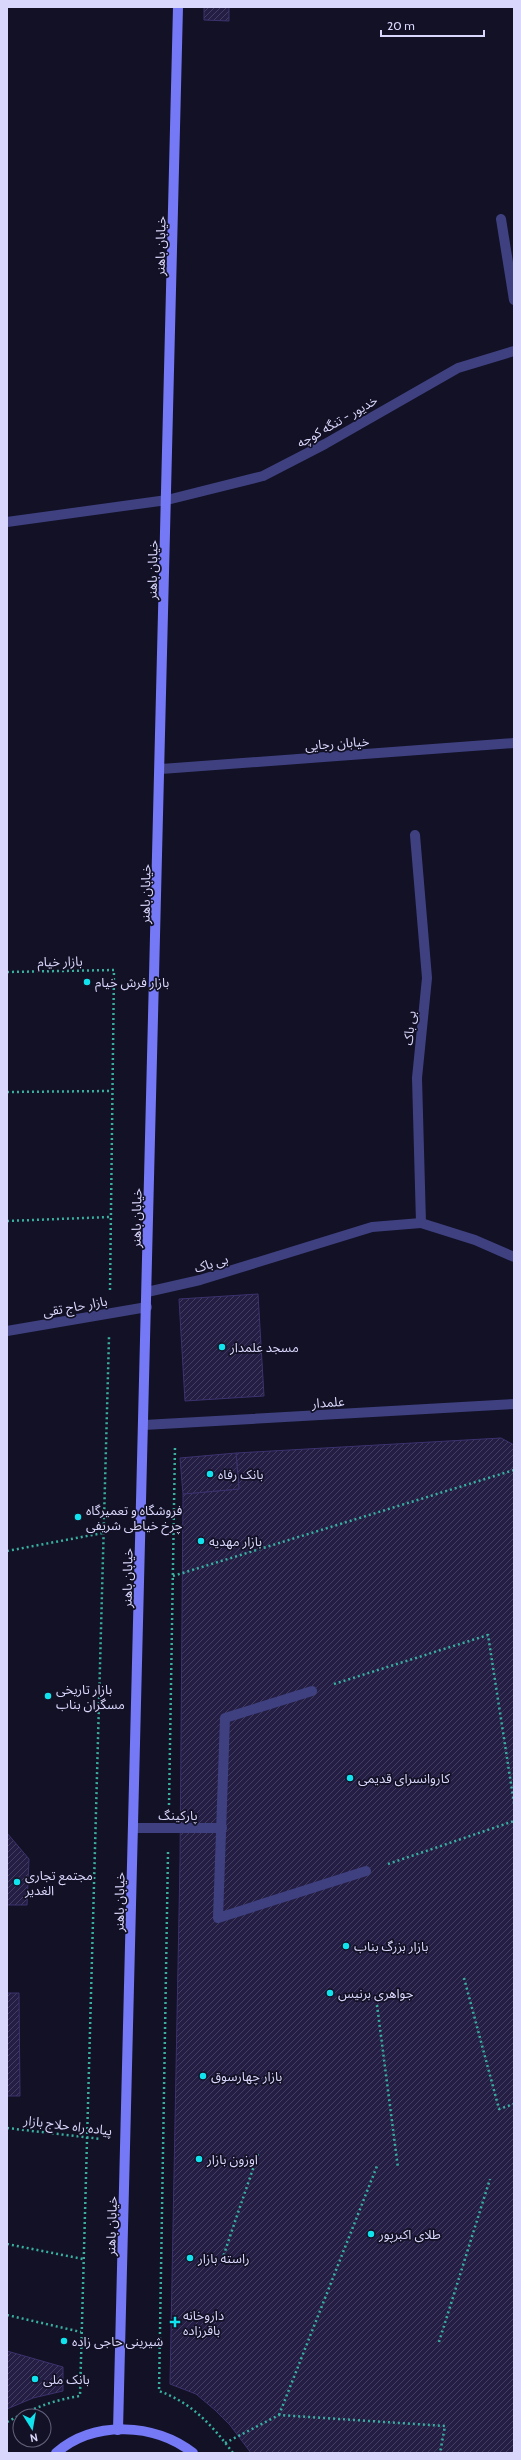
<svg xmlns="http://www.w3.org/2000/svg" width="521" height="2460" font-family="Cabin,'Noto Sans Arabic',sans-serif">
<style>
.building{fill:url(#building-hatch);stroke:#3b326e}
.lines{fill:none;stroke-linecap:round;stroke-linejoin:round}
.path{stroke:#38afa1;stroke-width:2.5;stroke-dasharray:2 3;stroke-linecap:butt}
.service{stroke:#3f4080;stroke-width:10}
.minor{stroke:#3f4080;stroke-width:10}
.tertiary{stroke:#3f4080;stroke-width:10}
.secondary{stroke:#7579f5;stroke-width:10}
.poi-dot{fill:#11e3ee;stroke:#131125;stroke-width:1.5}
.labels{text-anchor:middle;dominant-baseline:central;stroke-width:3.5;stroke-linejoin:round;paint-order:stroke}
.street-label{font-size:13px;fill:#d9d7fc;stroke:#131125}
.poi-label{font-size:13px;fill:#d9d7fc;stroke:#131125;text-anchor:start}
</style>
<defs>
<pattern id="building-hatch" width="6" height="6" patternUnits="userSpaceOnUse"><rect width="6" height="6" fill="#241e44"/><path d="M-1 1l2-2M0 6l6-6M5 7l2-2" fill="none" stroke="#433e60"/></pattern>
</defs>
<rect width="100%" height="100%" fill="#131125"/>
<g class="building">
<path d="M204,7H229V21L204,20Z"/>
<path d="M258,1294L264,1396L185,1401L179,1299Z"/>
<path d="M501,1438L514,1445V2453H251L230,2425L215,2410L196,2394L170,2384L180,1862L183,1494L239,1489L236,1453Z"/>
<path d="M236,1453L239,1489L183,1494L180,1458Z"/>
<path d="M7,1833L29,1859L27,1905H7Z"/>
<path d="M7,1993H19L20,2096H7Z"/>
<path d="M7,2351L63,2367V2391L33,2398L7,2409Z"/>
</g>
<g class="lines">
<g class="path">
<path d="M7,972L114,970L110,1290"/>
<path d="M7,1092L112,1091"/>
<path d="M7,1221L110,1217"/>
<path d="M7,1551L103,1533"/>
<path d="M173,1576L514,1470"/>
<path d="M334,1684L488,1635L514,1803"/>
<path d="M169,1805L175,1446"/>
<path d="M168,1852L159,2391C192,2403 212,2425 233,2453"/>
<path d="M388,1864L514,1821"/>
<path d="M464,1978L499,2109L514,2104"/>
<path d="M377,2005L398,2168"/>
<path d="M7,2128L101,2139"/>
<path d="M7,2244L83,2259"/>
<path d="M222,2260L259,2151"/>
<path d="M7,2315L81,2332"/>
<path d="M439,2342L490,2179"/>
<path d="M279,2415L377,2166"/>
<path d="M7,2422C31,2409 53,2400 80,2396L109,1337"/>
<path d="M225,2443L279,2415L445,2426L440,2453"/>
</g>
<g class="service">
<path d="M501,219L514,300"/>
<path d="M415,835L427,978L417,1078L421,1223L475,1240L514,1257"/>
<path d="M147,1292L200,1280L372,1227L421,1223"/>
</g>
<g class="minor">
<path d="M7,522L167,500L263,476L325,444L458,368L514,351"/>
<path d="M7,1331L147,1307"/>
<path d="M144,1425L514,1404"/>
<path d="M312,1691L225,1718L218,1918L366,1871"/>
<path d="M134,1828H222"/>
</g>
<path class="tertiary" d="M161,769L514,743"/>
<g class="secondary">
<path d="M118,2430L178,7"/>
<path d="M56,2453C94,2420 155,2423 193,2453"/>
</g>
</g>
<g class="poi-dot">
<circle cx="87" cy="982" r="4"/>
<circle cx="222" cy="1347" r="4"/>
<circle cx="210" cy="1474" r="4"/>
<circle cx="78" cy="1517" r="4"/>
<circle cx="201" cy="1541" r="4"/>
<circle cx="48" cy="1696" r="4"/>
<circle cx="350" cy="1778" r="4"/>
<circle cx="17" cy="1882" r="4"/>
<circle cx="346" cy="1946" r="4"/>
<circle cx="330" cy="1993" r="4"/>
<circle cx="203" cy="2076" r="4"/>
<circle cx="199" cy="2159" r="4"/>
<circle cx="371" cy="2234" r="4"/>
<circle cx="190" cy="2258" r="4"/>
<path d="M173 2316h4v4h4v4h-4v4h-4v-4h-4v-4h4z"/>
<circle cx="64" cy="2341" r="4"/>
<circle cx="35" cy="2379" r="4"/>
</g>
<g class="labels">
<g class="street-label">
<text transform="translate(160 246) rotate(-89)">خیابان باهنر</text>
<text transform="translate(337 421) rotate(-30)">خدیور - تنگه کوچه</text>
<text transform="translate(152 570) rotate(-89)">خیابان باهنر</text>
<text transform="translate(337 743) rotate(-4)">خیابان رجایی</text>
<text transform="translate(145 894) rotate(-89)">خیابان باهنر</text>
<text transform="translate(60 961) rotate(-1)">بازار خیام</text>
<text transform="translate(409 1028) rotate(-84)">بی باک</text>
<text transform="translate(136 1218) rotate(-89)">خیابان باهنر</text>
<text transform="translate(211 1263) rotate(-17)">بی باک</text>
<text transform="translate(75 1306) rotate(-10)">بازار حاج تقی</text>
<text transform="translate(328 1402) rotate(-4)">علمدار</text>
<text transform="translate(127 1578) rotate(-89)">خیابان باهنر</text>
<text x="178" y="1815">پارکینگ</text>
<text transform="translate(119 1902) rotate(-89)">خیابان باهنر</text>
<text transform="translate(68 2125) rotate(7)">پیاده راه حلاج بازار</text>
<text transform="translate(111 2226) rotate(-88)">خیابان باهنر</text>
</g>
<g class="poi-label">
<text x="95" y="982">بازار فرش خیام</text>
<text x="230" y="1347">مسجد علمدار</text>
<text x="218" y="1474">بانک رفاه</text>
<text x="86" y="1510">فروشگاه و تعمیرگاه<tspan x="86" dy="15">چرخ خیاطی شریفی</tspan></text>
<text x="209" y="1541">بازار مهدیه</text>
<text x="56" y="1689">بازار تاریخی<tspan x="56" dy="15">مسگران بناب</tspan></text>
<text x="358" y="1778">کاروانسرای قدیمی</text>
<text x="25" y="1875">مجتمع تجاری<tspan x="25" dy="15">الغدیر</tspan></text>
<text x="354" y="1946">بازار بزرگ بناب</text>
<text x="338" y="1993">جواهری برنیس</text>
<text x="211" y="2076">بازار چهارسوق</text>
<text x="207" y="2159">اوزون بازار</text>
<text x="379" y="2234">طلای اکبرپور</text>
<text x="198" y="2258">راسته بازار</text>
<text x="183" y="2315">داروخانه<tspan x="183" dy="15">باقرزاده</tspan></text>
<text x="72" y="2341">شیرینی حاجی زاده</text>
<text x="43" y="2379">بانک ملی</text>
</g>
</g>
<rect width="521" height="2460" fill="none" stroke="#d9d7fc" stroke-width="16"/>
<g transform="translate(32 2428) rotate(169)"><circle r="19" fill="#131125" stroke="#62607b"/>
<path d="M0-3L7 15L0 10L-7 15Z" fill="#11e3ee"/>
<text y="-6" font-size="11" font-weight="bold" text-anchor="middle" fill="#d9d7fc">N</text>
</g>
<path d="M381 30v6h103v-6" fill="none" stroke="#d9d7fc" stroke-width="2"/>
<text x="387" y="30" font-size="12" fill="#d9d7fc" stroke="#131125" stroke-width="3" paint-order="stroke">20 m</text>
</svg>
